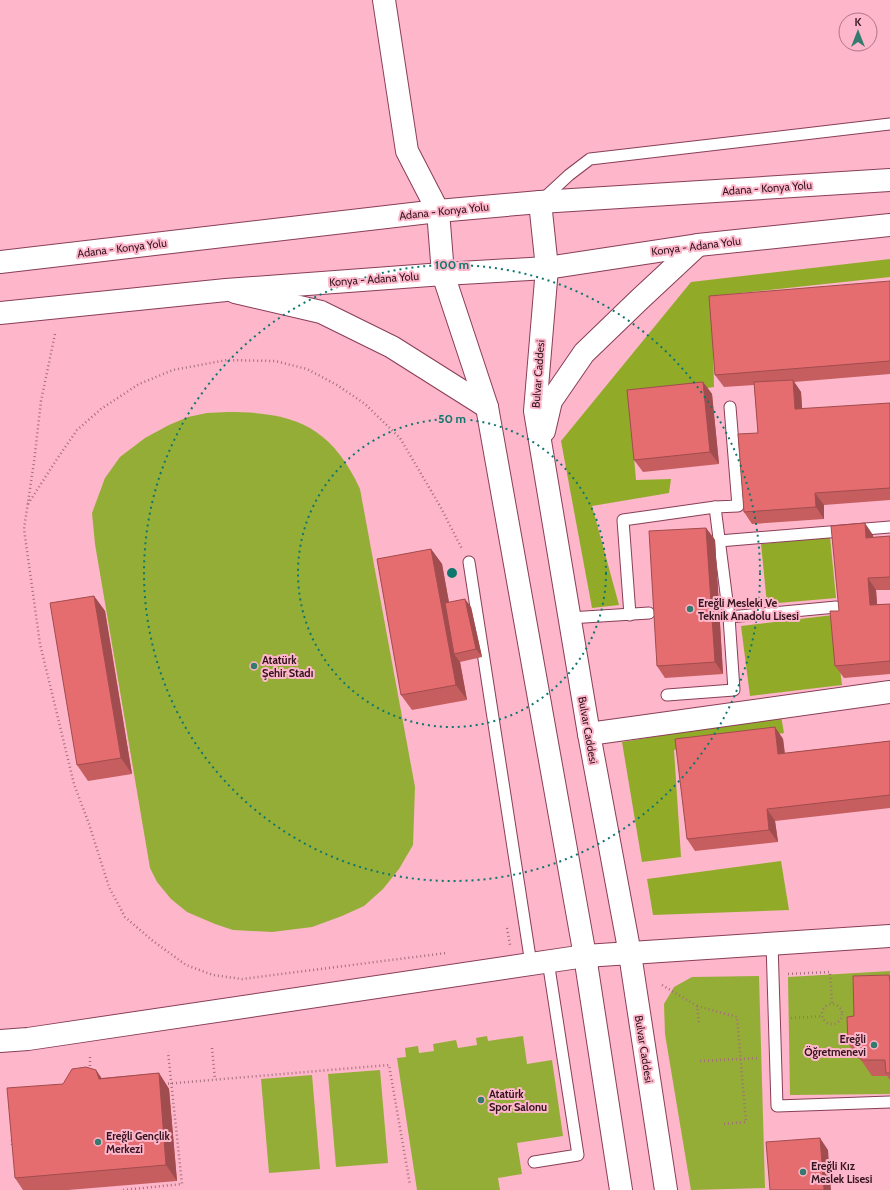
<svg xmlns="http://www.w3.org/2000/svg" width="890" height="1190" font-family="Cabin,sans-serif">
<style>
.green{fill:#94ad36}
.forest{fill:#91ab29}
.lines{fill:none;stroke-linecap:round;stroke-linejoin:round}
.service-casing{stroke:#893e58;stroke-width:13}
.minor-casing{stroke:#893e58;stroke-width:24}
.tertiary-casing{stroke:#893e58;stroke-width:24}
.secondary-casing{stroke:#893e58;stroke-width:24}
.trunk-casing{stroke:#893e58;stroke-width:24}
.path{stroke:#a46e7e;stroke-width:2.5;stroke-dasharray:1 3;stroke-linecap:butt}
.service{stroke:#fff;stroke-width:11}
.minor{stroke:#fff;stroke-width:22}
.tertiary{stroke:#fff;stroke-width:22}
.secondary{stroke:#fff;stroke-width:22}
.trunk{stroke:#fff;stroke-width:22}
.wall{fill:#c65e5f}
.shaded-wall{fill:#a14c4e}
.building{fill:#e66d6f;stroke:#a14c4e}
.ring{fill:none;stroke:#0f766e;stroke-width:2;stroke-dasharray:2 4}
.poi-dot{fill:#357a6e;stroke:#fdb6ca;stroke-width:1.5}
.labels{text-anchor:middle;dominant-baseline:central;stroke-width:4;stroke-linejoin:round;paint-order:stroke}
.street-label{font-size:11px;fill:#34141f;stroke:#fdb6ca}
.poi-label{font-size:11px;font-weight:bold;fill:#34141f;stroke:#fdb6ca;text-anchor:start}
.centre{fill:#0f766e;stroke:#fdb6ca;stroke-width:2}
.ring-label{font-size:12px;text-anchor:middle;font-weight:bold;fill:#0f766e;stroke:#fdb6ca;stroke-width:4;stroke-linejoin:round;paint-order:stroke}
</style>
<rect width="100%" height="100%" fill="#fdb6ca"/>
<g class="green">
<path d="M228,412C294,412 331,426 360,489L415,787L413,845L399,869L383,889L364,906L342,916L312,927L272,932L233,930L215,924L187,912L171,899L157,882L150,868L95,544L92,513L105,478L120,457L145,438L169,425L188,417L207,413Z"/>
<path d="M890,971V1094L790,1095L788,977Z"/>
<path d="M759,976L765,1188L691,1190L665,1034L664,1004L674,987L692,977Z"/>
<path d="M487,1036L488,1041L523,1036L527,1064L552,1060L563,1136L517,1143L522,1174L498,1178L500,1190H417L397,1058L406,1057L405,1048L418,1046L419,1053L434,1051L433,1044L456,1040L458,1048L477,1045L476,1038Z"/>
<path d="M380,1070L388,1163L336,1167L328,1074Z"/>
<path d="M312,1075L320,1169L269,1173L261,1079Z"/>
</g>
<g class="forest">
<path d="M890,259V277L712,296L714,387L629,400L636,480L671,479L669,493L592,506L619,605L592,608L561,441L691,282Z"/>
<path d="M830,537L836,598L767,604L761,544Z"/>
<path d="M833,615L842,685L750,696L741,626Z"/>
<path d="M781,716L784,733L674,750L681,857L642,862L622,742Z"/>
<path d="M781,861L789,910L653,915L647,879Z"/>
</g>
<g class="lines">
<defs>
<g id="service">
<path d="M542,200L569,175L590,159L890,124"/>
<path d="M719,541L890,527"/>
<path d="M469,562L531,964"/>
<path d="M630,615L623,520L715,507L738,506L730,407"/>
<path d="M729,617L836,607"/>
<path d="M569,618L649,613"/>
<path d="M667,695L734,690L729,617L715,507"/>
<path d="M772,943L777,1106L890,1102"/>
<path d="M534,1162L578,1155L548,961"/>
</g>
<g id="minor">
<path d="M384,0L407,151L438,211"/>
<path d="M589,734L890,692"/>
</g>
<path id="tertiary" d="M0,1041L28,1039L585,956L890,936"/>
<g id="secondary">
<path d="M547,268L535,411L589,734L630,954L666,1190"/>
<path d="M443,274L487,407L585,956L621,1190"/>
<path d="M235,292L321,312L392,347L487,407"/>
<path d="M544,431L551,401L584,353L640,299L698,245"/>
</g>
<g id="trunk">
<path d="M540,202L547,268"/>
<path d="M438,211L443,274"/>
<path d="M0,262L438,211L540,202L890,180"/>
<path d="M0,313L226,290L443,274L547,268L698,245L890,225"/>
</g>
</defs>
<use href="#service" class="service-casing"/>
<use href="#minor" class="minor-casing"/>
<use href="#tertiary" class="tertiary-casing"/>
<use href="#secondary" class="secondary-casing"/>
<use href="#trunk" class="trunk-casing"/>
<g class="path">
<path d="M55,334L41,401L34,462L24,529L40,644L74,784L89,824L109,887L125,917L153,941L186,965L213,975L242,979L446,953"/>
<path d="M28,504L57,459L77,430L101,409L139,384L173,370L227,360L275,361L307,369L337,385L365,404L400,438L440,506L462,549"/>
<path d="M507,928L510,945H508"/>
<path d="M788,974L830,972L832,1004"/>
<path d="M662,985L697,1006L699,1023"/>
<circle cx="832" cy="1014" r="10"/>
<path d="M697,1006L737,1017L746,1122L722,1124"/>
<path d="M791,1018L822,1016"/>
<path d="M212,1048L215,1080"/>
<path d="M90,1057V1070"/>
<path d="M700,1061L759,1058"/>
<path d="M164,1084L389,1065L410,1185"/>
<path d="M12,1140V1147"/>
<path d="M123,1190L182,1184L168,1052"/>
</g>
<use href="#service" class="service"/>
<use href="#minor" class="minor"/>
<use href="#tertiary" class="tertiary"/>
<use href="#secondary" class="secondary"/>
<use href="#trunk" class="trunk"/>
</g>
<g class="wall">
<path d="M890,281V374L794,382L801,392L802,409L890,403V500L824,505V519L752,524L744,512L758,433L754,385L724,387L715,375Z"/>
<path d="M703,382L712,394L719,464L643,472L634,460Z"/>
<path d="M706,528L715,540L723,674L665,678L657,666Z"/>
<path d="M873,535V537L890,536V590H876L877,604H890V674L844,678L835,666L839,611Z"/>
<path d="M431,549L442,564L449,602L471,607L482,657L460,662L467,700L412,710L401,695Z"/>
<path d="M94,596L105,611L132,774L88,781L77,765Z"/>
<path d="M775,727L783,739L785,753L890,741V808L775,821L778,842L695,851L687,839Z"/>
<path d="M889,975L890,976V1080L887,1076H872L861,1060V1059H859L848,1043L854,1016Z"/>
<path d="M96,1070L101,1078L159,1073L169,1089L177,1181L68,1190H23L15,1178Z"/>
</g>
<g class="shaded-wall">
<path d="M793,380L801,392L803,421L795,409Z"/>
<path d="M703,382L712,394L719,464L710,452Z"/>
<path d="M815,493L824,505V519L816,507Z"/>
<path d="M865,523L873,535L875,550L866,538Z"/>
<path d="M706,528L715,540L723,674L715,662Z"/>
<path d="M431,549L442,564L458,653L454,654L460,662L467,700L456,685Z"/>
<path d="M868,578L876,590L878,617L870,605Z"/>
<path d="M94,596L105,611L132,774L121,758Z"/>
<path d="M465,599L471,607L482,657L476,649Z"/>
<path d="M775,727L783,739L786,766L778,754Z"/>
<path d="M767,809L775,821L778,842L769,830Z"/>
<path d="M96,1070L107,1086L99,1079Z"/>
<path d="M159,1073L169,1089L177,1181L166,1165Z"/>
<path d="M820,1138L828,1150L831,1190H824Z"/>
</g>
<g class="building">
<path d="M890,281V361L715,375L709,296Z"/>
<path d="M793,380L795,409L890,403V488L815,493L816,507L744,512L738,434L758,433L754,382Z"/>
<path d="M703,382L710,452L634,460L627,390Z"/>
<path d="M865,523L866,538L890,536V577L868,578L870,605L890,604V661L835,666L830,611H839L831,526Z"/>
<path d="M706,528L715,662L657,666L649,531Z"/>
<path d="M431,549L456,685L401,695L377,559Z"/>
<path d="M94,596L121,758L77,765L50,603Z"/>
<path d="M465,599L476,649L454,654L445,603Z"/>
<path d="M775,727L778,754L890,741V795L767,809L769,830L687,839L675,739Z"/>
<path d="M889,975L890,982V1073H886L885,1060H861L860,1043H848L847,1017L854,1016L853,976Z"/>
<path d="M86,1067L96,1070L99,1079L159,1073L166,1165L15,1178L7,1088L63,1084L72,1069Z"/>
<path d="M820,1138L824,1190H770L766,1142Z"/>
</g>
<g class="ring">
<circle cx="452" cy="573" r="154"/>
<circle cx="452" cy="573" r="308"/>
</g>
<g class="poi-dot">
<circle cx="690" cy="609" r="4"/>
<circle cx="254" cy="666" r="4"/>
<circle cx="874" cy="1045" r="4"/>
<circle cx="481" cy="1100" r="4"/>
<circle cx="98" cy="1142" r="4"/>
<circle cx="803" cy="1172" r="4"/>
</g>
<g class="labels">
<g class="street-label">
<text transform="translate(767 188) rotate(-4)">Adana - Konya Yolu</text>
<text transform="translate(444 211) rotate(-6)">Adana - Konya Yolu</text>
<text transform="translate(696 246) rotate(-7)">Konya - Adana Yolu</text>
<text transform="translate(122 248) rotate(-7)">Adana - Konya Yolu</text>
<text transform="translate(374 279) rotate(-4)">Konya - Adana Yolu</text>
<text transform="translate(538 374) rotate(-86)">Bulvar Caddesi</text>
<text transform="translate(588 730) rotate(80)">Bulvar Caddesi</text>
<text transform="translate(644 1049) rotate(81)">Bulvar Caddesi</text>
</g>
<g class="poi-label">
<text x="698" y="603">Ereğli Mesleki Ve<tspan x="698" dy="13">Teknik Anadolu Lisesi</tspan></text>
<text x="262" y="660">Atatürk<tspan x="262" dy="13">Şehir Stadı</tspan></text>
<text x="866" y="1039" text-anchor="end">Ereğli<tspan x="866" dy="13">Öğretmenevi</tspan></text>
<text x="489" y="1094">Atatürk<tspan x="489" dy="13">Spor Salonu</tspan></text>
<text x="106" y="1136">Ereğli Gençlik<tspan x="106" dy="13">Merkezi</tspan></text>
<text x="811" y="1166">Ereğli Kız<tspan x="811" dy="13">Meslek Lisesi</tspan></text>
</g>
</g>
<circle cx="452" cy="573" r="6" class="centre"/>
<g class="ring-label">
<text x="452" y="269">100 m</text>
<text x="452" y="423">50 m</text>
</g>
<g transform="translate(858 32)"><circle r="19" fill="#fdb6ca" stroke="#ad7586"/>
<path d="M0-3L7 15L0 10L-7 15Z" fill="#357a6e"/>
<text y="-6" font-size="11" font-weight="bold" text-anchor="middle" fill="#34141f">K</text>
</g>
</svg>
